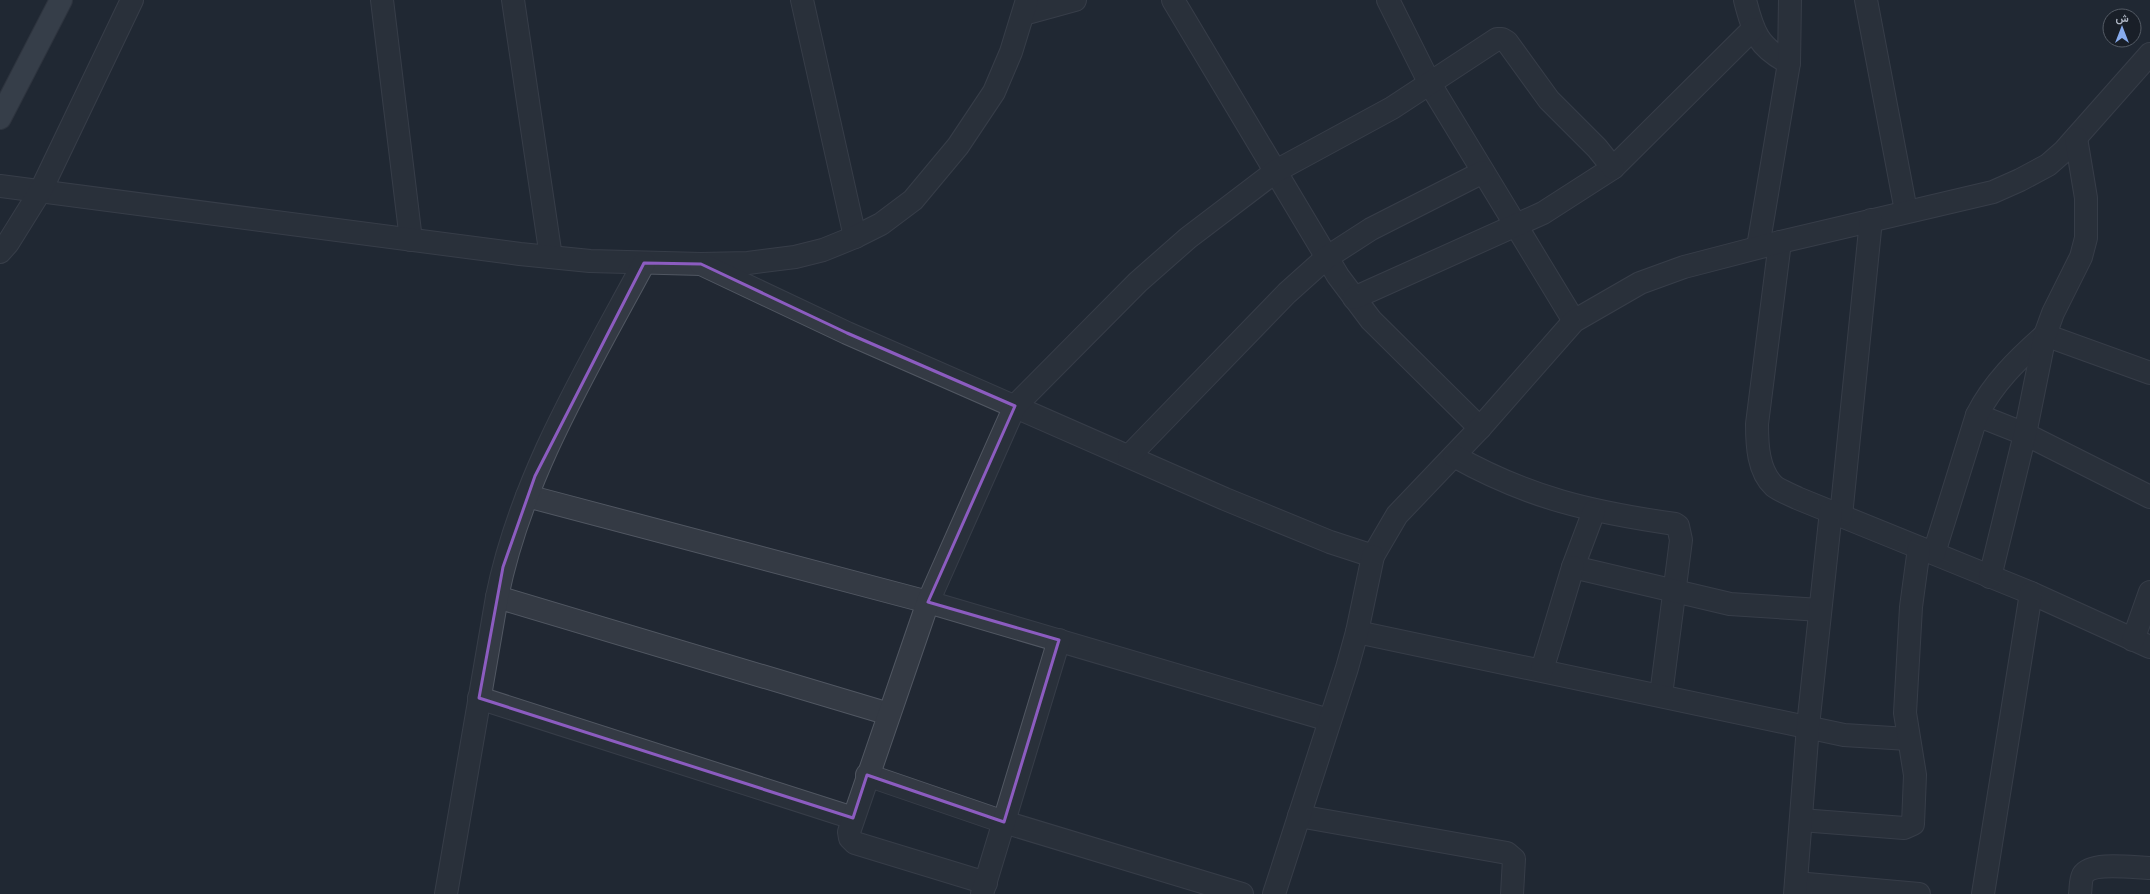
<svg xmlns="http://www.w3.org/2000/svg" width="2150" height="894" font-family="Commissioner,Vazirmatn,sans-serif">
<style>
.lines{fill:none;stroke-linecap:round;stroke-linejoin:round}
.minor-casing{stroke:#515762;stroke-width:24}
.major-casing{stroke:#3d434d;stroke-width:24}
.minor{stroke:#343a44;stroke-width:22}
.major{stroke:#515964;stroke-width:22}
.marked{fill:none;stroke:#8c5cc0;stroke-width:3;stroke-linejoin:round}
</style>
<rect width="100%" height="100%" fill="#212833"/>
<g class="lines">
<defs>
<g id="minor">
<path d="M382,0L411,240"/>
<path d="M513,0L551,257"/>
<path d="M802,0L855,237"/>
<path d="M1173,0L1338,276L1371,320L1480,428"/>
<path d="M1388,0L1430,84L1574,321"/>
<path d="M1745,0C1753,32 1758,47 1789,63"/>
<path d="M1866,0L1906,211"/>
<path d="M1024,14L1075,0"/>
<path d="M0,186L520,254L590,261L701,264L748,263L795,257L823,250L855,237L881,224L913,200L958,146L994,92L1011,52L1027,0"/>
<path d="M1780,242L1757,424C1757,445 1758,471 1774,486C1780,491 1790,494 1797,498L2031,593L2150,647"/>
<path d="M1758,247L1789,63L1790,0"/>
<path d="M0,252L8,243L41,190L132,0"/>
<path d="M701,264L847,333L1225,499L1330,542L1373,556L1397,515L1480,428L1574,321L1640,283L1684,267L1780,242L1993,192L2020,180L2048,165L2064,151L2150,54"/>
<path d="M1354,298L1543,213L1613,168L1753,29"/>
<path d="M1977,415L2025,434L2150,497"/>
<path d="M1129,456L1287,293L1326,258L1371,229L1483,172"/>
<path d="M1454,456C1529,498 1591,512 1675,524L1678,526L1681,540L1661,695"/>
<path d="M527,496L928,602L1329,720"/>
<path d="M1594,511L1573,567L1730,604L1820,610"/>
<path d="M1841,516L1871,220"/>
<path d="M1934,553L1977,415C1993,383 2018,359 2045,335L2150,373"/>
<path d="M1990,577L2025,434L2045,335L2053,313L2081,257L2086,238V198L2076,138"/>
<path d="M497,597L889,714"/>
<path d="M1357,632L1844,735L1908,739"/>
<path d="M2133,640L2150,592"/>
<path d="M1542,670L1573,567"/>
<path d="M479,698L853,818"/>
<path d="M867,775L1004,822L1242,894"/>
<path d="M1299,816L1507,853L1514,859L1512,894"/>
<path d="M1801,820L1904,828L1913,824L1915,775L1905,713L1911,607L1919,548"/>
<path d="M986,883L855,843L850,838L849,832L928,602L1015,406L1138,282L1188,238L1276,171L1392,108L1497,39H1502L1507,42L1549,100L1597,148L1613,168"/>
<path d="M1796,883L1919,894"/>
<path d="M446,894L497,597C521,477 587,369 644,263"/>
<path d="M982,894L1059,640"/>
<path d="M1274,894L1347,668L1357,632L1373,556"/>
<path d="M1795,894L1808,726L1831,511"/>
<path d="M1983,894L2031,593"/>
<path d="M2080,894C2081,888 2080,881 2083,875C2092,861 2135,868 2150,868"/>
</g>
<path id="major" d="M0,118L61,0"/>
</defs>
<use href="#minor" class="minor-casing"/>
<use href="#major" class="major-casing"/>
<use href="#minor" class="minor"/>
<use href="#major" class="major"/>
</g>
<path d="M0 0H2150V894H0ZM644,263L701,264L847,333L1015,406L928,602L1059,640L1004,822L867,775L853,818L479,698L503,567L535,476Z" fill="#212833" fill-opacity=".55" fill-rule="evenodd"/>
<path class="marked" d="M644,263L701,264L847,333L1015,406L928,602L1059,640L1004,822L867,775L853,818L479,698L503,567L535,476Z"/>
<g transform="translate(2122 28)"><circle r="19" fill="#191f28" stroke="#545b65"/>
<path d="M0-3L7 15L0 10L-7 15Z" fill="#87abed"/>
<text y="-6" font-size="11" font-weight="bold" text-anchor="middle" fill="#adb4c1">ش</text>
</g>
</svg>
